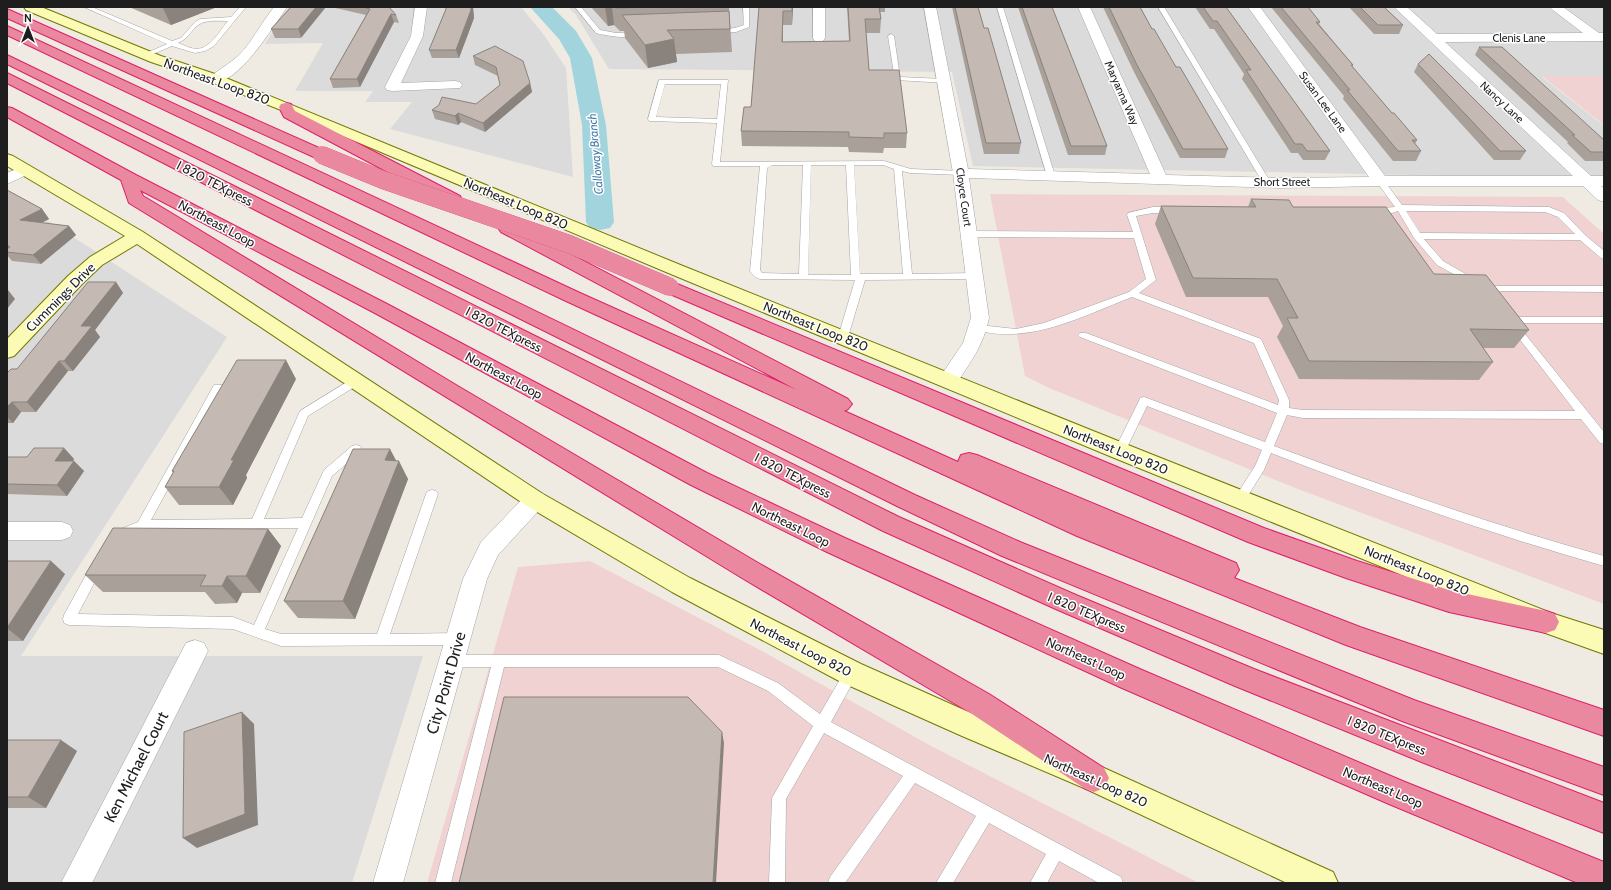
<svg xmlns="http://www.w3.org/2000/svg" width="1611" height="890" font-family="Cabin,sans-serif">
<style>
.residential{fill:#dcdbdb}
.commercial{fill:#f1d2d2}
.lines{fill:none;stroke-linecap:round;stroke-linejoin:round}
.river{fill:#a2d4de;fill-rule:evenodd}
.lane-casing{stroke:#a5a5a5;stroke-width:1}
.street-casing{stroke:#a5a5a5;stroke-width:1}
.secondary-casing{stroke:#717801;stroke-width:2}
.highway-casing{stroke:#df1e6a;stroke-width:2}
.lane{fill:#fff;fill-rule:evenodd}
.street{fill:#fff;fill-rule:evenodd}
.secondary{fill:#fbfbb5;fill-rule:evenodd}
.highway{fill:#e9889f;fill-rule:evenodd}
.highway-bridge-casing{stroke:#df1e6a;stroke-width:18;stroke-linecap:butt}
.highway-bridge{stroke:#e9889f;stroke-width:18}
.wall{fill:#a9a09a}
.shaded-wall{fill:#89827d}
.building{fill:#c4bab3;stroke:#89827d}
.labels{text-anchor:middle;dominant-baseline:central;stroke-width:3;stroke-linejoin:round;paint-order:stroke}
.far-street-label{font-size:11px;fill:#1e1e1e;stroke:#fff}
.far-water-label{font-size:12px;font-style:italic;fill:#447ba8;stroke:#fff}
.street-label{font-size:13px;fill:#1e1e1e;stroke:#fff}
.near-street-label{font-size:16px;fill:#1e1e1e;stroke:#fff}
</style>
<rect width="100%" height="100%" fill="#efebe3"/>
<g class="residential">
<path d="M289,7H521L544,35L566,68L573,177L390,129L412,102H365L373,91H295L323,43L265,44L283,14Z"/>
<path d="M568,7H1604V76L1542,77L1604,126V179L973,166L952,72L609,69L576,15Z"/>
<path d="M7,194L227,337L21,656H423L352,883H7Z"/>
</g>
<g class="commercial">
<path d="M1542,76H1604V125Z"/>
<path d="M990,194L1563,197L1604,234V604L1298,489L1049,388L1025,376Z"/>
<path d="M590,561L760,650L933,747L1199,883H427L518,567Z"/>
</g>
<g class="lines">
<path class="river" d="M530,7H552L576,31L592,58L606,125L614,222L610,228L600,230L590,228L586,222L582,125L570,58L559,39Z"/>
<defs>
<g id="lane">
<path d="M84,7H92L172,41L181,38L195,22L200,19L231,17L240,7H246L214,46L205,51L195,53L172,46L146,57L143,55L144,54L167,44ZM228,21C220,30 211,48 197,49C191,49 184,45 178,43C189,39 193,26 202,23C209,20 221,21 228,21Z"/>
<path d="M575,7H581L600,30L616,33L638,32L641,34C632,40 607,36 596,33Z"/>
<path d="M743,7H749V27L736,32L713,33V31L735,28L744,25Z"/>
<path d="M997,7H1003L1055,176L1054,178H1051L1047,176Z"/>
<path d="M1158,7H1164L1271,183L1270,185H1264L1263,183Z"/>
<path d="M891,34L894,36L900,77L944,79H947V83L895,80L888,36Z"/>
<path d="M659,80H728L720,162L884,161L911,169L964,171V175H961L910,173L902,171L912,274L975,273L980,276L975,279L865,280L848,337L846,339H840L838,337L855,280L760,279C756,278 753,275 750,271L760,166H713L712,164L717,123L649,121L648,119ZM665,84H721L717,119L656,117ZM772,165H803L799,274L762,273L760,270L767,168ZM811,165H846L851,275H808ZM854,165H883L894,169L903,274H860Z"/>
<path d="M1377,179H1383L1402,205L1549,207L1564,213L1585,235L1604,251V259L1601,258L1580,240L1424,239L1443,261L1478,281L1476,283H1470L1437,265L1414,238L1398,211L1389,214L1371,213L1370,211L1371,209L1395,207L1376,181ZM1406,211L1545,212L1558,217L1575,234L1420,233Z"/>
<path d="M1153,207H1175L1179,210L1175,213H1153L1136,216L1156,280L1139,293L1261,339L1289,400V408L1303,410L1575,411L1511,328L1509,326L1513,323L1506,322L1504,320L1509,317H1604V323H1515L1517,324L1604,432V444L1600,443L1581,419L1303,418L1287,415L1274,446C1383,486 1492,525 1604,556V566C1491,534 1381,495 1271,453L1264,470L1244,502L1240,504L1236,502L1234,499L1255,466L1262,450L1147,406L1124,454L1120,455L1116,454L1114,451L1139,401L1140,398L1144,397L1265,442L1277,413L1080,337L1078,335L1080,333H1086L1278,405L1279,400L1254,343L1132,297C1083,316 1029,345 976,330L974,328L976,326L979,325L1016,329L1044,323L1129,292L1146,279L1134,238L969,237L965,234L969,231L1133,232L1127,215L1128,213Z"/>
<path d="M1485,286H1604V292L1482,291L1480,289Z"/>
<path d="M355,377L359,378L360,381L359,384L308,416L264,519L302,518L324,470L352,446L356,445L360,446L362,449L360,452L332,476L265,629L281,634H377L426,494L428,491L432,490L436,491L438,494L390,634L459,633L464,635L466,639L464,643L459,645L281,646L233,629L69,625L64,623L63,619L64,615L93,562L97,561L101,562L103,566L78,614L233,617L254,625L298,528L143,530L122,538L118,536L116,533L118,530L138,522L214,385H222L223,388L151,520L252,519L300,411Z"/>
<path d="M452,655H719L778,683L820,714L846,669L851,667L856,669L858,673L831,722L1121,877L1123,883H1099L1059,861L1047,883H1030L1046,854L989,823L953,883H936L976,816L915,783L845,883H828L830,877L903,776L824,733L786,799L785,883H769L772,798L813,726L768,691L718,667H504L451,883H435L491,667H452L447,665L445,661L447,657Z"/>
</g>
<g id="street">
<path d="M274,7H287C274,25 237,88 211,82L209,79C214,72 231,63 239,55C253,41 261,23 274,7Z"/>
<path d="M415,7H427L423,36L401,83L455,81L460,82L462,85L460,88L392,91L387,90L385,87L411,36Z"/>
<path d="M813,7H825V38L823,41H815L813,38Z"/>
<path d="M924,7H936L968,169L1150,174L1078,7H1090L1166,175L1281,178L1369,177L1248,7H1260L1385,176H1573L1394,7H1407L1437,34L1583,33L1549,7H1563L1599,33H1604V41L1445,42L1591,176H1604V186H1601L1604,188V202L1598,200L1583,186H1380L1281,188L969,178L989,318C984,344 970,364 955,385L948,387L941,385L938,380L963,343L971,318L953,173Z"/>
<path d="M26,165L31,167L34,170L31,173L7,184V173Z"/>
<path d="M535,491L543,494L546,500L543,506L498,555L487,579L403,883H373L463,579L481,542L527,494Z"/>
<path d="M7,522H62L70,525L73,531L70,537L62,540H7Z"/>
<path d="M195,640L204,643L208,651L92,883H61L186,643Z"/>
</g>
<g id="secondary">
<path d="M24,7H41L161,56L221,76L678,264L1128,445L1551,613L1604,630V654L1537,630L1112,457L666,272L281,110L211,82L151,62L26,10Z"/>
<path d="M7,154L13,156L143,232L543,494L690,578L861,664L982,718L1104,768L1333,872L1338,883H1287L1084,788L962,736L841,682L672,592L527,506L137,244L102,265L82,284L14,356L7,358V339L68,276L90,257L125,236L7,166Z"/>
</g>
<g id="highway">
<path d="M7,9L328,152L330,155L328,158L322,160L316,158L7,18Z"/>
<path d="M7,26L580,293L797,390L501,232L498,228L501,224L507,223L513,224L848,399L852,404L848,409L844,411L958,462L961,455L969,453L977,455L1236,563L1239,570L1234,578L1360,627L1604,710V736L1346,645L1077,536L566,301L7,35Z"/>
<path d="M7,55L915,495L1020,542L1414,700L1604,767V795L1402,721L1002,556L899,507L7,64Z"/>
<path d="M7,73L899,517L1076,595L1254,669L1604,803V833L1424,763L1235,686L1058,610L883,531L7,83Z"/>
<path d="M286,103L291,104L295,111L460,196L462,200L460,204L454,205L448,204L284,117L279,107L281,104Z"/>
<path d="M7,107L12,108L134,174L387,304L707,473L845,538L1142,670L1405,782L1604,862V883H1578L1389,804L1122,688L827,552L691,485L373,312L140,190L143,196L456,385L760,564L989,694L1104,768L1109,778L1104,788L1094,792L1084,788L969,712L742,578L129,203L121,180L7,117Z"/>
<path d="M670,281L1264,528L1357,561L1449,590L1546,611L1555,614L1559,622L1555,630L1546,633L1449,612L1346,578L1248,542L663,291L661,287L663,283Z"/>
</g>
</defs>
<use href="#lane" class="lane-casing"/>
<use href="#street" class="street-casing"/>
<use href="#secondary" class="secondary-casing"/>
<use href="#highway" class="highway-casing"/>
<use href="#lane" class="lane"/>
<use href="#street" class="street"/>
<use href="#secondary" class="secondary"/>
<use href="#highway" class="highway"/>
<defs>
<path id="highway-bridge" d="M322,155L383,180L569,244L670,287"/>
</defs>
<use href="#highway-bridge" class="highway-bridge-casing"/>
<use href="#highway-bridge" class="highway-bridge"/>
</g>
<g class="wall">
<path d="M129,7H217L171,25Z"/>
<path d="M291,7L301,38H275L271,29Z"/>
<path d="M331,7H389L396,15L399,23L394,22L360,87L333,88L330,79L366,15Z"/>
<path d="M446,7H473L474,18L459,58H432L429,50L446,9Z"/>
<path d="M591,7H729L732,52L676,54L677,62L648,68L625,38L624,31H620L614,25L608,26Z"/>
<path d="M759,7H793L792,25H783V42L849,41L847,7H885V12H880L881,19L880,33H866L869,70L907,133L906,148H884L883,153L849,152L848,147L742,146L741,131L751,107Z"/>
<path d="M952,7H978L984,28L1021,143L1019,154H984Z"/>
<path d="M1018,7H1052L1107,146L1105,155H1068Z"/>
<path d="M1103,7H1140L1152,29L1176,67L1228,149L1225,158H1180L1135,74Z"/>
<path d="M1195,7H1226L1330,151L1325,160H1303L1298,153H1291L1242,79L1244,74L1214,29H1210Z"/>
<path d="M1271,7H1308L1320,22L1319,24L1353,65L1352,67L1392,113L1417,140L1415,144L1421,151L1416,161H1393L1343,99L1344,96Z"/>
<path d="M1349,7H1384L1403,25L1399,34H1374Z"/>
<path d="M1479,47L1604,140V161H1585L1567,143L1568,142L1475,55Z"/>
<path d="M473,56L530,83L532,92L485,132L461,122L458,125L435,119L432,110L476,104L500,85L498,76L475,65Z"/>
<path d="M1418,64L1526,151L1520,160H1494L1414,72Z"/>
<path d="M7,190L42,209L49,219L41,223L69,226L76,235L41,264L12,261L7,255Z"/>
<path d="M1251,199L1293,207L1434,274L1529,330L1514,348H1483L1493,362L1479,380L1299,379L1277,337L1283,326L1268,297H1186L1155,224L1161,206L1248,207Z"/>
<path d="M116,282L123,293L95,330L100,337L73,371H68L36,412H21L13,423H7V373L17,369Z"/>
<path d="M296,379L246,475L247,478L233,505H179L165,487L173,473L172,471Z"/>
<path d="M64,448L74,459L73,461H74L84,471L67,496L7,494V457H27Z"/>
<path d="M396,461L408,479L355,619L298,618L284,601Z"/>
<path d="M268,529L281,546L260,593H242L237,603L215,604L205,592H103L85,575Z"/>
<path d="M7,561L65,574L23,641H7Z"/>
<path d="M7,740L77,751L46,808H7Z"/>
</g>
<g class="shaded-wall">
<path d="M167,7H217L171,25L163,8Z"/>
<path d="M316,7H326L301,38L298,29Z"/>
<path d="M471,7H473L474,18L459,58L456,50Z"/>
<path d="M605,7H612L614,25L608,26Z"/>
<path d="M792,7H793L792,25Z"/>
<path d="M783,11V25L782,56V42Z"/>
<path d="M391,14L394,22L360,87L357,79Z"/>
<path d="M674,39L677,62L648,68L645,45Z"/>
<path d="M530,83L532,92L485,132L483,123Z"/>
<path d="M458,113L461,122L458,125L455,116Z"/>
<path d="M42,209L49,219L27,230L20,220Z"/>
<path d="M69,226L76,235L41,264L33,255Z"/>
<path d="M116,282L123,293L95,330L100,337L73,371L64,361L81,326Z"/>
<path d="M8,290L15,299L7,309V291Z"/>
<path d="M286,360L296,379L246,475L247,478L233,505L219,487L231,460Z"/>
<path d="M59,361L68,371L36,412L27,402Z"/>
<path d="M12,402L21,412L13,423L7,417V407Z"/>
<path d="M64,448L74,459L65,471L55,461Z"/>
<path d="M390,449L398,464L399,461L408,479L355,619L343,601L385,460Z"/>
<path d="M74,461L84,471L67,496L57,485Z"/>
<path d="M268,529L281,546L260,593L246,576Z"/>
<path d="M51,561L65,574L23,641L7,628Z"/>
<path d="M227,576L242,593L237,603L222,586Z"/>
<path d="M242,712L254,724L258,825L197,848L183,838Z"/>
<path d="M722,732L724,743L716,883H713Z"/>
<path d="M61,740L77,751L46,808L28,797Z"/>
</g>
<g class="building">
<path d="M160,7H167L163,8Z"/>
<path d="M291,7H316L298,29H271Z"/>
<path d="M363,7H389L396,15L391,14L357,79H330L370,9Z"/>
<path d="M446,7H471V10L456,50H429L446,9Z"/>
<path d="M615,7H653L616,8Z"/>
<path d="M759,7H792V11H783L782,42L850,41L848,7H879L881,19H865L869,70H899L907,133H884V138L849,137V132L741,131L744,107H751Z"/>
<path d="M955,7H978L984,28H988L1021,143H986Z"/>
<path d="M1022,7H1052L1107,146H1071Z"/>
<path d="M1109,7H1140L1152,29H1154L1176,67H1180L1228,149H1183L1137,65Z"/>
<path d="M1203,7H1226L1330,151H1307L1302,144H1295L1246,70H1251L1217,21H1213Z"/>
<path d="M1281,7H1308L1320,22H1316L1353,65H1351L1392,113H1394L1417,140H1412L1421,151H1398L1347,90H1350Z"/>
<path d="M1360,7H1384L1403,25H1378Z"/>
<path d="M729,11L730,29L667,30L674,39L645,45L622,15Z"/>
<path d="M495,46L523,61L530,83L483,123L458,113L455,116L432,110L439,105L442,97L476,104L500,85L496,67L473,56Z"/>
<path d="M1479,47H1502L1604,140V152H1591L1572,135H1575Z"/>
<path d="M1429,54L1526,151H1500L1418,64Z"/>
<path d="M7,190L42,209L20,220L69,226L33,255L7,252V249L10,247L7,245Z"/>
<path d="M1251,199L1289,200L1293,207H1386L1434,274L1486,275L1529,330L1470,329L1493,362L1309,361L1287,318H1298L1277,279L1193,278L1161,206L1256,207Z"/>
<path d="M88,282H116L81,326H92L64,361H59L27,402H12L7,407V373L11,369H17Z"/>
<path d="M237,360H286L231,460H234L219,487H165L174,471H172Z"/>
<path d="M34,448H64L55,461H74L57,485L7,484V457H27Z"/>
<path d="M353,449H390L385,460L399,461L343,601H284Z"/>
<path d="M113,528L268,529L246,576H227L222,586H200L206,575H85Z"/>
<path d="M7,561H51L7,628Z"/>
<path d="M504,697H688L722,732L713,883H459Z"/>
<path d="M242,712L245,814L183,838L184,732Z"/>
<path d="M7,740H61L28,797H7Z"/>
</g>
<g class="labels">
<g class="far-street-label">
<text x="1519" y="38">Clenis Lane</text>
<text transform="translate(1122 93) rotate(66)">Maryanna Way</text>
<text transform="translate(1323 102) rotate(54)">Susan Lee Lane</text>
<text transform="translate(1502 102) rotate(43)">Nancy Lane</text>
<text x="1282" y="182">Short Street</text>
<text transform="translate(964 197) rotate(82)">Cloyce Court</text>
</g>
<g class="far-water-label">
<text transform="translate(595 154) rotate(-95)">Calloway Branch</text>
</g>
<g class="street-label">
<text transform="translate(217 81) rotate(20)">Northeast Loop 820</text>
<text transform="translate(215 183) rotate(27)">I 820 TEXpress</text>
<text transform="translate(516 203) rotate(23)">Northeast Loop 820</text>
<text transform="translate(217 223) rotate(28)">Northeast Loop</text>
<text transform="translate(60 297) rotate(-45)">Cummings Drive</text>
<text transform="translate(816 326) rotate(22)">Northeast Loop 820</text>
<text transform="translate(504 329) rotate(27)">I 820 TEXpress</text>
<text transform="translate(504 375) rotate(28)">Northeast Loop</text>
<text transform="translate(1116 449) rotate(22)">Northeast Loop 820</text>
<text transform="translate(793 475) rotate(27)">I 820 TEXpress</text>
<text transform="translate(791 524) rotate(26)">Northeast Loop</text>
<text transform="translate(1417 570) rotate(22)">Northeast Loop 820</text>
<text transform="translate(1087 612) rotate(23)">I 820 TEXpress</text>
<text transform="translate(801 647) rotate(27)">Northeast Loop 820</text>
<text transform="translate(1086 658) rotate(24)">Northeast Loop</text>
<text transform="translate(1387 735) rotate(22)">I 820 TEXpress</text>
<text transform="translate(1096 780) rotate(24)">Northeast Loop 820</text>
<text transform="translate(1383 787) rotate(23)">Northeast Loop</text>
</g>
<g class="near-street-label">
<text transform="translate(446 683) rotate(-74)">City Point Drive</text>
<text transform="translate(136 767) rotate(-63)">Ken Michael Court</text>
</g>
</g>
<rect width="1611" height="890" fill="none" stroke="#1e1e1e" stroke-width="16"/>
<g transform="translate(28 28)" stroke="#ffffff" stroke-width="3" paint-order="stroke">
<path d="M0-3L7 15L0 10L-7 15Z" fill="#1e1e1e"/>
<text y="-6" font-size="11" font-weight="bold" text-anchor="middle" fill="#1e1e1e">N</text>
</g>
</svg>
